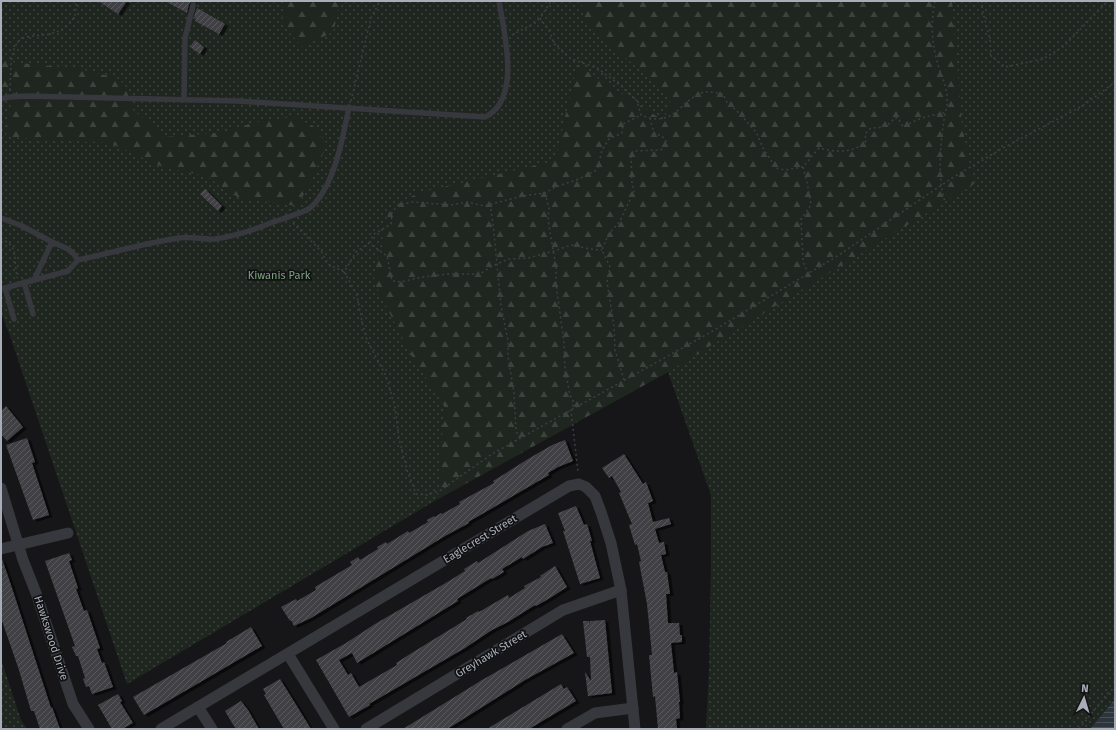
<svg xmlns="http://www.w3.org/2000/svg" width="1116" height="730" font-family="'Fira Sans',sans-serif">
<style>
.green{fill:url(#green-dots)}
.forest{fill:url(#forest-firs)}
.water{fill:url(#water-rules)}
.building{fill:url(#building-hatch);filter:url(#shadow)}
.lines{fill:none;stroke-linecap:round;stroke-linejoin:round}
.path{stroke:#3d3f44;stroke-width:1.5;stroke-dasharray:2 3;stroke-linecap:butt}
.lane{stroke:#37383d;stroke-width:5.5}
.street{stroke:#37383d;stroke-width:11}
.labels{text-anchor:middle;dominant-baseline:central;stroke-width:3.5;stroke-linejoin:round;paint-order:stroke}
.park-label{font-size:11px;fill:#7fa381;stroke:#111113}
.street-label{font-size:11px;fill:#a8adb8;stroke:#111113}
</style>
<defs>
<pattern id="green-dots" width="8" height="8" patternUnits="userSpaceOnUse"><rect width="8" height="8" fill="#1e261f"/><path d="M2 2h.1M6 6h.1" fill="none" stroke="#3c433d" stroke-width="1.8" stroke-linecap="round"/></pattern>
<pattern id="forest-firs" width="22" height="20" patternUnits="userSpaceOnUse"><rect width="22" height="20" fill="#1e261f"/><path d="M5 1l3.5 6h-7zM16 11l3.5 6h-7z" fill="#3c433d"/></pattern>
<pattern id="water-rules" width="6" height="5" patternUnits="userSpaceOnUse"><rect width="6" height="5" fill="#2c353c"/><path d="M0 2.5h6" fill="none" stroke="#485056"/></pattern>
<pattern id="building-hatch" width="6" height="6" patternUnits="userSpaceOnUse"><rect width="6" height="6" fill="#404145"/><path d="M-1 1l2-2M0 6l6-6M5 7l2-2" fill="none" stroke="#595a5e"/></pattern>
<filter id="shadow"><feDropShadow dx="3.5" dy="2" stdDeviation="0" flood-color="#0009"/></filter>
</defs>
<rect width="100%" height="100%" fill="#161618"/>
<g class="green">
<path d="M1,1H1115V729H706L709,670L711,569V495L668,372L438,499L127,684L9,333L1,313Z"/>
<path d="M1,659L21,720L27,729H1Z"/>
</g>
<g class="forest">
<path d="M284,1H341L333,32L302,47L282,24Z"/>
<path d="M581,1H952L962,126L974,184L668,372L438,499L444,406L411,355L375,284L374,275L388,214L390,208L418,193L555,161L577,65L664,121L671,97L584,22Z"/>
<path d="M1,61L79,69L117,78L125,85L132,109L166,137L226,132L255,122L295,117L313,126L327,144L311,182L297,206L239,198L206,176L163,167L110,143L6,137L11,103L18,88L1,90Z"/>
</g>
<path class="water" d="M1115,699V729H1090Z"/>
<g class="building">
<path d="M98,1H127L118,14Z"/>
<path d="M165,1H192L189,4L187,13Z"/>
<path d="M197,8L225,24L219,34L195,21L196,19L194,17Z"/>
<path d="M195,40L204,47L200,54L190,47Z"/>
<path d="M205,189L222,206L218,211L200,194Z"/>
<path d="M6,406L23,427L7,441L1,434V411Z"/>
<path d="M27,438L35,462L32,463L49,515L33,520L6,445Z"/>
<path d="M565,440L573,461L558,467L548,473L549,475L477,517L468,522L469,523L445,536L311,618L294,626L291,620L290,621L281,607L296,599L297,601L316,590L315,587L352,565L350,562L358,557L360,560L378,549L377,547L386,542L387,544L408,531L409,533L428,522L427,520L434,516L435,517L441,513L442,514L460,504L459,502L494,483L493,481L498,478L528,459L552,445Z"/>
<path d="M624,454L643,484L646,482L653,501L648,503L653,522L669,518L671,524L655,529L659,543L664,542L666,554L661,555L665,572H667L670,594H666L668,623H679L680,635H682V642L671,643L674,673L677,672L680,702H679L680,718L676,719L677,729H658L655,696L653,697L649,655H652L647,604L639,562L641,561L637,544L635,545L629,525L632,524L619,493L621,492L612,476L609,478L602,468Z"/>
<path d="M576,506L584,525L587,524L592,541H590L600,578L580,584L563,531H565L558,513Z"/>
<path d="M545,524L553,543L542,547L523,559L522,557L502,569L504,572L492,579L491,578L457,599L458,601L357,663L352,653L339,660L348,675L351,673L359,687L397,665L396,663L410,654L467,619L466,618L478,611L479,612L508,595L509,598L525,588L524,586L541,577L540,576L555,566L567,587L550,598L536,606L535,605L508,622L492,630L465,648L369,704L370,705L349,717L316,660L346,643L375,624L449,581L465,571L464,569L477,561L478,563L528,531Z"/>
<path d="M69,553L72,560L69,561L78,588L76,589L84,611L87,610L100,648L97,649L102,663L104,662L113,687L92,694L89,686L86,687L83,679L85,678L78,656H76L72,647L75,646L45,561Z"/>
<path d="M1,559H2L11,585L51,708L52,707L60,729H40L34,711H31L19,670L1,618Z"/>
<path d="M605,620L612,693L588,696L585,672L591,681L590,657H587L583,621H589L590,624V621Z"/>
<path d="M251,627L262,646L144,715L133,697L227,643L226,642Z"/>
<path d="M562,634L574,653L525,680L457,723L447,729H403L482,680Z"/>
<path d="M280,679L295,703L311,729H284L278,719L264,695L266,694L263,689Z"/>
<path d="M561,684L564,689L567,687L576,701L529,729H487Z"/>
<path d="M118,694L122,701L120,702L133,723L122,729H112L98,705Z"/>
<path d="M241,701L248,710L259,729H236L232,723L225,711Z"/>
</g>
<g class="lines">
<g class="path">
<path d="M935,1C931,23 931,39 937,61C940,73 946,84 947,96C948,106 944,117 943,126C940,148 938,181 945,202"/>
<path d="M982,1V9L990,39L991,56L1005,67L1043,59L1064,46L1108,1"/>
<path d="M540,18L550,32L554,44L571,59L597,68L620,85L637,101L641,115C675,129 678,101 704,92C710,91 717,93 723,94L727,102L740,114L756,132L763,148L776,168L785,170L803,167"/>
<path d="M512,35L535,23L540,18L551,1"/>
<path d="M10,90C11,75 9,53 18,42C25,34 41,36 50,34C57,32 62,30 67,26C75,19 77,11 76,1"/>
<path d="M351,101L371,18L380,1"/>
<path d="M545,193L549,208L548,220L556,267V284L564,343L565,370L570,395L574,403L571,410L578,472"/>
<path d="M490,204L493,223L501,306L508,341V356L514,393L516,431L520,439"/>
<path d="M293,223L321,251L328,264L344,272L356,252L369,243L387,256L392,281L400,282L423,277L449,274H480L492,266L509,259L528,258L554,251L571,245L590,249L602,250"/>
<path d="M1,238L11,245L14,250L17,278"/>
<path d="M369,243L374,234L391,224L392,212L398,205L412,202L451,205L468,202L484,206L522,196L545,193L555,187L579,179L595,171L598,167L602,150L609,139L622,133L623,124L641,115"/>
<path d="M344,272L357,295L362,322L367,340L386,376L395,407L399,439L407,470L416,494L427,495L441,490L492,454L711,332L839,255L952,178L1003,148L1084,105L1115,82"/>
<path d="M808,274L803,261L801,219L811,205L807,182L803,167L819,148C836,152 853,154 866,141L865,134L871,128C880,128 889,127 894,118H898L903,127C917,119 929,115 945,113"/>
<path d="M624,380L615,350L614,326L607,282L610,267L602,250L608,235L620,221L634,191L632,183L631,155L633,151L661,150L665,146L666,141L661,135H658L654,133L650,119"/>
<path d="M1079,729L1108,693L1115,687"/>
</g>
<g class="lane">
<path d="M1,99L9,97L27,96L238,101L485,117C522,100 504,32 499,1"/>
<path d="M184,99L185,38L193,5"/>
<path d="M1,218L22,226L52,242L68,249L73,253L78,260"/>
<path d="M34,280L52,242"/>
<path d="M24,282L33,314"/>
<path d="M5,288L14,319"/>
<path d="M1,289L68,271L78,260C111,253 145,243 179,238C191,236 203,240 215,239C235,236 254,230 273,222C282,219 303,213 310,208C334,188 343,137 349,107"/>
</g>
<g class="street">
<path d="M1,488L23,560L36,593L73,704L89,729"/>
<path d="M1,549L68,533"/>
<path d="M288,654L334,729"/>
<path d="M198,707L212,729"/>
<path d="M161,729L569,486L579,484L586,487L595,496L601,512L611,543L621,590L635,729"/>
<path d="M366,729L563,610L621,590"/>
<path d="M567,729L595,713L633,708"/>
</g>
</g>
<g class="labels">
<g class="park-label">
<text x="279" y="275">Kiwanis Park</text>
</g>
<g class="street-label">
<text transform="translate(480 539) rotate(-31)">Eaglecrest Street</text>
<text transform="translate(51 638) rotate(72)">Hawkswood Drive</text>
<text transform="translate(491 654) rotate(-31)">Greyhawk Street</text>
</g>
</g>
<rect width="1116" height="730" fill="none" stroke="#a8adb8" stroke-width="4"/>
<g transform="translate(1084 698) rotate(5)" stroke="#111113" stroke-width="3" paint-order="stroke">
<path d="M0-3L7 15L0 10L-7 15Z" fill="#a8adb8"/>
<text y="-6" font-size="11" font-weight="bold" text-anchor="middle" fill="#a8adb8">N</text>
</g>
</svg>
